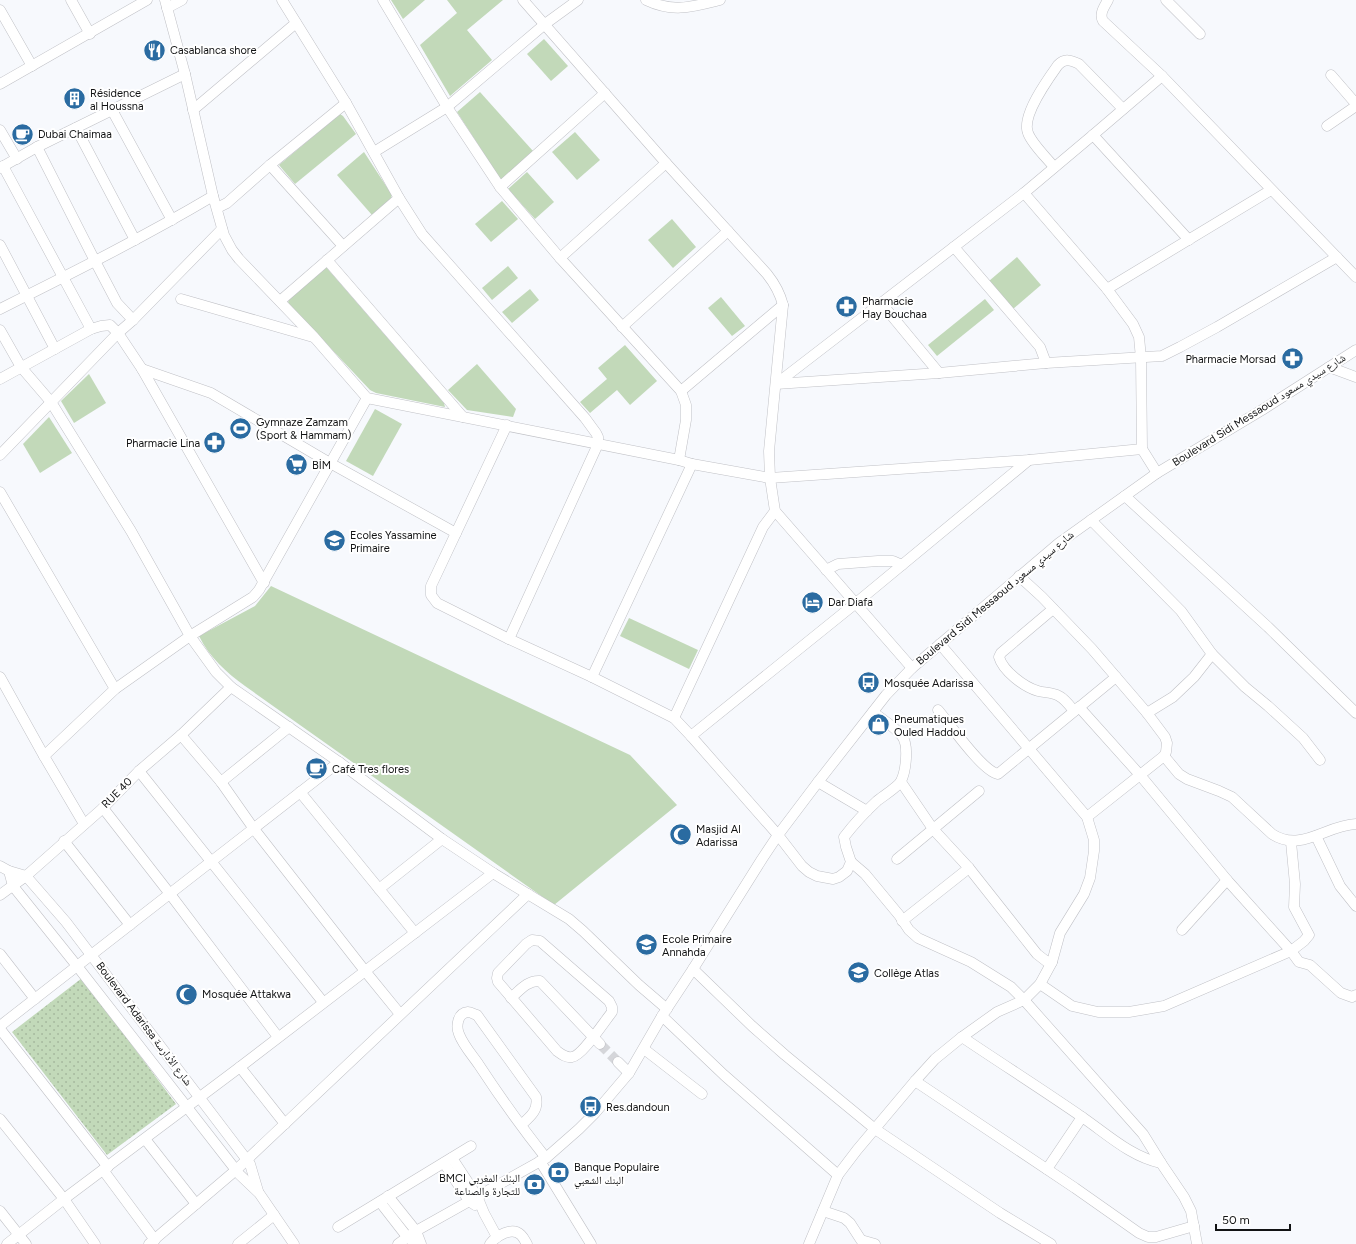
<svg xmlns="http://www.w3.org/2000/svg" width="1356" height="1244" font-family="Figtree,'Noto Naskh Arabic',sans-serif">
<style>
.green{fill:#c2d9b9}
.park{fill:url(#park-dots)}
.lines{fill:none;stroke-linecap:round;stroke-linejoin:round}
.minor-tunnel{stroke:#d5d6da;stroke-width:10;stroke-dasharray:10 5;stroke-linecap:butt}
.minor-casing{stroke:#c0c1c6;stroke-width:11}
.minor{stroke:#fff;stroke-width:10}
.labels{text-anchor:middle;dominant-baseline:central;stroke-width:4;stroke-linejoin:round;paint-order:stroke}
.poi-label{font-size:11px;fill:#121314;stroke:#fff;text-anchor:start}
.street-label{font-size:11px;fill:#121314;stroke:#fff}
</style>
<defs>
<pattern id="park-dots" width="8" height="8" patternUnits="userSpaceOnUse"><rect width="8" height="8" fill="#c2d9b9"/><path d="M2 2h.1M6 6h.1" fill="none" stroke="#a6b99e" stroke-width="1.8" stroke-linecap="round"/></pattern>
</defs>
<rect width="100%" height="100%" fill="#f7f9fd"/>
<g class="green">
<path d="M391,0H425L403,19Z"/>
<path d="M447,0H503L467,30L492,60L450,96L420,45L457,13Z"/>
<path d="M544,39L568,66L551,81L527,54Z"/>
<path d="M480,92L533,151L501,180L457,112Z"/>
<path d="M340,114L343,116L356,134L295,184L279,165Z"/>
<path d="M575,132L600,160L577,180L552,152Z"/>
<path d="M364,152L392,195L390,200L372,215L337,175Z"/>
<path d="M527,172L554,202L535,219L508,189Z"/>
<path d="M502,201L518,219L491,242L475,224Z"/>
<path d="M672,219L696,247L673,268L648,240Z"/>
<path d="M1017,257L1041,285L1013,309L989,281Z"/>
<path d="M508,266L518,278L492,300L482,288Z"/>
<path d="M326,267L444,403L445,407L376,393L370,390L289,304L288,302L291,297Z"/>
<path d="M530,289L539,300L512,323L502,312Z"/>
<path d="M721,297L745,326L732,336L708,308Z"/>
<path d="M985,299L994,310L937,356L928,345Z"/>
<path d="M625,345L657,381L630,405L617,390L590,413L580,402L607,379L598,368Z"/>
<path d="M477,364L516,409L513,417L467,410L448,390Z"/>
<path d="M89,374L106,403L74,423L61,401Z"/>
<path d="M375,409L402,424L373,476L346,461Z"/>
<path d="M49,417L72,453L40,473L23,444Z"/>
<path d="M271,586L630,755L677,805L554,905L245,686C226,672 210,658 199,636L255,606Z"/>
<path d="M629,618L698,650L689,669L620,636Z"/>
</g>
<path class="park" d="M82,978L176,1104L107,1155L12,1032Z"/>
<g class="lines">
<path class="minor-tunnel" d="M600,1044L618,1062"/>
<defs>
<g id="minor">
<path d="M71,0L90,34"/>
<path d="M165,0L185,74L213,196L224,235L232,250L239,259L314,337L367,398L679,460L692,464L770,478L1029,460L1142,449"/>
<path d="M282,0L346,103L399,198L422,234L585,418L596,433L598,437V444L509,639"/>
<path d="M383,0L447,107L500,187L560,258L681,391L686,405V420L679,460"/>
<path d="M523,0L666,163L767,274C775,284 780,293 783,305L769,451L770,478L775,511L912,668"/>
<path d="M646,0C673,13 692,7 720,0"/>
<path d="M1108,0C1104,7 1099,14 1103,21L1162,76L1356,277"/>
<path d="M1166,0L1200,34"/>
<path d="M167,8L182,0"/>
<path d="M0,10L32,66"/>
<path d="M1331,75L1356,104"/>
<path d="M0,84L147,0"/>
<path d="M112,110L172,220"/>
<path d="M193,110L296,23"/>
<path d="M1327,126L1356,106"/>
<path d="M76,128L135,240"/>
<path d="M0,130L17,159"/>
<path d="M1093,135L1189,240"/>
<path d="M37,147L95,261L117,303L133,320"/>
<path d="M374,152L447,107L545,24L578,0"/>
<path d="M270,165L343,246"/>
<path d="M3,166L91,329"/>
<path d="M1054,167C1046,157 1032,144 1028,133C1021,116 1048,79 1058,65C1065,58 1070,60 1079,64L1123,109"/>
<path d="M0,168L37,147L185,74"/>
<path d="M500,187L605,93"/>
<path d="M1024,193L1107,289L1133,324L1139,337L1141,358L1142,449L1157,473"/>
<path d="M217,208L227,203L270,165L346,103"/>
<path d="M0,245L55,349"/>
<path d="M954,247L1040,347L1046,363"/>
<path d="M560,258L666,163"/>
<path d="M327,260L463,417"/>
<path d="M1107,289L1271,190"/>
<path d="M181,299L313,337"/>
<path d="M280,301L399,198"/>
<path d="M882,304L939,373"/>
<path d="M0,309C72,273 144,237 213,196"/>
<path d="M622,327L728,231"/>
<path d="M0,330L21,367L51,402L131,531L190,636L216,672L231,687L339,762L442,839L493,873L569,919L583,931L639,985L667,1009"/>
<path d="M1329,367L1356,377"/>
<path d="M142,369L211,393L330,463L456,533"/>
<path d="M0,379L91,329L101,326L110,325L118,333L142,369L264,583"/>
<path d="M776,384L939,373L1046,363L1162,356L1180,347L1217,327L1337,257"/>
<path d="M776,384L1024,193L1093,135L1162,76"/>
<path d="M681,391L783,305"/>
<path d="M507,425L431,586V595L437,603L509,639L592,677L674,718L691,736L778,835L802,866L809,872L817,876L833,879L839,877L847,871L851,862L846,847L844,837C854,824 865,812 877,801C883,796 898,787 901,781C906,771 909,745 902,736C895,727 883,720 873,712"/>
<path d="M0,455L118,333L133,320L222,229"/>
<path d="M0,492L115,689"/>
<path d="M1125,496L1268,627L1356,713"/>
<path d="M1091,520L1181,611L1212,654L1245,687L1268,706L1303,738L1320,760"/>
<path d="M826,570L838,564L878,561H893L902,565"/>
<path d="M1019,576L1042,597L1092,649L1147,713L1165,737L1167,743L1166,752L1164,756L1087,817"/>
<path d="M1053,609L1001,653L999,657C1003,671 1024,687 1038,691C1045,693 1052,692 1059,696C1065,699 1070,706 1074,711"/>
<path d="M0,677L44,756L84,824"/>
<path d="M592,677L692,464"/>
<path d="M1079,707L1140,775L1227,880L1291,951L1299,962L1310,965L1341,993L1352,997L1356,995"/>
<path d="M938,710C950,724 982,771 998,774L1116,677"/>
<path d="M1147,713L1173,697L1194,677L1212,654"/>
<path d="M674,718L763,527L775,511"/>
<path d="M181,735L221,782L254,829L365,971L400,1014"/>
<path d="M691,736L856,603L1029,460"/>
<path d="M44,756L115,689L190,636L253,597L259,590L367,398"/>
<path d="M1164,756L1179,774L1187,779L1219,791L1232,797L1272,834C1301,853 1326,825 1356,824"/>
<path d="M139,771L323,1002"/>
<path d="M221,782L289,727"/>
<path d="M818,782L867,811"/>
<path d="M901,782L933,829L969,868L1037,954L1046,961L1052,962"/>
<path d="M300,792L415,933"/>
<path d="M103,808L170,894L278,1037"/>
<path d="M1316,836L1340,886L1356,906"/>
<path d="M64,841L130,925"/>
<path d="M897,859L979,791"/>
<path d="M851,862L865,874L899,915L909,930L918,938L971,962L1011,987L1024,1000L1040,984L1052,962L1060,933L1084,894L1090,878L1094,851V840L1087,817L940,644"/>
<path d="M0,866L9,871L26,876L66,922L250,1164L258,1191"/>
<path d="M9,871L13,886L77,966L239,1174L259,1193L294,1244"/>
<path d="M379,889L442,839"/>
<path d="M0,895L26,876L103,808L139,771L181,735L231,687"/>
<path d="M902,921L969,868"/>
<path d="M1182,930L1227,880"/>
<path d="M532,940L540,941L609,1001L612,1007V1012C604,1022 582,1056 572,1057C566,1058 561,1054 557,1051L498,982L497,978L498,973L526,944Z"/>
<path d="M0,954L35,999"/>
<path d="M693,969L752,1026L785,1055L875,1129L1000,1213L1051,1244"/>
<path d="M1040,984L1072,1006L1098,1012H1129L1164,1006L1291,951L1304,941L1309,935L1294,907L1295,884L1291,842"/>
<path d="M511,998C520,990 528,980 540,981L600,1044"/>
<path d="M662,1016L724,1075L838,1175"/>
<path d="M0,1026L339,762"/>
<path d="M0,1029L108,1167"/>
<path d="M962,1037C1002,1064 1043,1090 1082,1117C1107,1134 1131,1157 1161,1163L1184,1197L1191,1211L1197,1244"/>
<path d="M644,1049L702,1094"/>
<path d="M618,1062L629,1073"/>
<path d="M240,1067L285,1124"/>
<path d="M915,1081L1075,1188L1139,1233L1148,1237H1156L1194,1226"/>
<path d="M0,1119L64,1199L95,1244"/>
<path d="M521,1125C530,1117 539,1110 536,1097L477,1015C474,1014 470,1012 468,1012C457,1013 456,1027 459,1034C463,1045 473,1056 479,1065C500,1097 522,1128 546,1158"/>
<path d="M145,1139L196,1204"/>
<path d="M452,1158L477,1196L484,1213L497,1237"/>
<path d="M540,1161L591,1244"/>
<path d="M444,1163L469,1201L475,1205"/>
<path d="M1047,1169L1082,1117"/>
<path d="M103,1170L155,1240"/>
<path d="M388,1196L416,1231L421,1244"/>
<path d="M380,1202L408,1238L413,1241"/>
<path d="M0,1211L26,1244"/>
<path d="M823,1211L844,1218L850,1223L861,1240L875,1244"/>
<path d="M338,1227L471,1146"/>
<path d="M7,1244L64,1199L240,1067L493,873"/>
<path d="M149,1244L236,1170L528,894"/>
<path d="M238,1244L274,1215"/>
<path d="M398,1244L416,1231L546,1158L579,1129L595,1113L629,1073L662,1016L693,969L762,859L778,835L818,782L886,695L912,668L1059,543L1157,473L1262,410L1356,350"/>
<path d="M490,1244C496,1236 512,1226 521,1235C524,1238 525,1241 527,1244"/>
<path d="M809,1244L838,1175L857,1150L915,1081L935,1059L962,1037L997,1012L1024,1000L1143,1134L1161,1163"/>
</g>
</defs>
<use href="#minor" class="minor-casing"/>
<use href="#minor" class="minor"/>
</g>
<defs>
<symbol id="restaurant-disc" viewBox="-11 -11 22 22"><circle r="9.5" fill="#2a6ba1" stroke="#fff"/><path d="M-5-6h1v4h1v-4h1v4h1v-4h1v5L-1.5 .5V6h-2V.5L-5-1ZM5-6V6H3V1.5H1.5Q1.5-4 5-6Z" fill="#fff"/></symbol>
<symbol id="building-disc" viewBox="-11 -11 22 22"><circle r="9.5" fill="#2a6ba1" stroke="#fff"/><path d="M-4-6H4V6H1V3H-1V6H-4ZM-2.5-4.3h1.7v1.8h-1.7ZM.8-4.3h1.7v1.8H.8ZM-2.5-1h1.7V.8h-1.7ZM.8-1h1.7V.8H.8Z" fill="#fff"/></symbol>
<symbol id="cafe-disc" viewBox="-11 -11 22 22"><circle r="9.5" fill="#2a6ba1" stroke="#fff"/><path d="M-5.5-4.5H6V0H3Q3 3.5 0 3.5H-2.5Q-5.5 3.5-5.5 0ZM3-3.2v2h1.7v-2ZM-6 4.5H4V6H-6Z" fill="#fff"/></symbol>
<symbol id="pharmacy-disc" viewBox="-11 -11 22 22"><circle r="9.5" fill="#2a6ba1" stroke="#fff"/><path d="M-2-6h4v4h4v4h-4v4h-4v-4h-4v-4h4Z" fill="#fff"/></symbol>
<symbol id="stadium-disc" viewBox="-11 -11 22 22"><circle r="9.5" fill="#2a6ba1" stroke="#fff"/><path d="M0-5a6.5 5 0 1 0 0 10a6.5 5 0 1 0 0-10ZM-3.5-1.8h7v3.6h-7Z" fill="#fff"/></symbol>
<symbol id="supermarket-disc" viewBox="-11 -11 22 22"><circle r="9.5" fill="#2a6ba1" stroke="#fff"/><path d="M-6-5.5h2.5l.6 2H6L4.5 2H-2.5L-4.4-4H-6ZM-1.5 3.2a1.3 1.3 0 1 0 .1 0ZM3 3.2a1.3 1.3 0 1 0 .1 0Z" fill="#fff"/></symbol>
<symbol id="school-disc" viewBox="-11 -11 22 22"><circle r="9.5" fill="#2a6ba1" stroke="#fff"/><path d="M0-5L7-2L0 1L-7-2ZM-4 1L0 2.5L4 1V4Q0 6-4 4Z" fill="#fff"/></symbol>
<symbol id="hotel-disc" viewBox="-11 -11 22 22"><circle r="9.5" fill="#2a6ba1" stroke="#fff"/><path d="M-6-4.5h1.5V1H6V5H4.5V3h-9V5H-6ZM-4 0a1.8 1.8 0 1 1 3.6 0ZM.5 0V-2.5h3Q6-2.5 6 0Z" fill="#fff"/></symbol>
<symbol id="bus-disc" viewBox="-11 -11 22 22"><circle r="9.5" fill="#2a6ba1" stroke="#fff"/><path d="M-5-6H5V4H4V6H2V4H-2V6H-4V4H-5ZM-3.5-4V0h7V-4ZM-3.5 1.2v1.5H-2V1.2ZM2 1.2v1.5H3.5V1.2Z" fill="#fff"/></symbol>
<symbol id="shop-disc" viewBox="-11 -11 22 22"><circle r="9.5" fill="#2a6ba1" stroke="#fff"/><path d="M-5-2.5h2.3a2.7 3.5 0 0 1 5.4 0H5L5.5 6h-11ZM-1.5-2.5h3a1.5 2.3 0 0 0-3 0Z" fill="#fff"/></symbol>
<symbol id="mosque-disc" viewBox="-11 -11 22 22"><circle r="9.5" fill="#2a6ba1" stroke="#fff"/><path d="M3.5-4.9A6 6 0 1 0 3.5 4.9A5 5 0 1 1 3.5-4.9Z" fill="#fff"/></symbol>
<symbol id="bank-disc" viewBox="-11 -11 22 22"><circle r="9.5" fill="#2a6ba1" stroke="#fff"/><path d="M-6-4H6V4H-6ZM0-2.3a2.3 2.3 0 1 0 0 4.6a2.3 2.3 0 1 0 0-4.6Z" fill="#fff"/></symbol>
</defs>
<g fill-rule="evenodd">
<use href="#restaurant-disc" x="142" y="38" width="25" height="25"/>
<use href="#building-disc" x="62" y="86" width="25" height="25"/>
<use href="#cafe-disc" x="10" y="122" width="25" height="25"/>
<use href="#pharmacy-disc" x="834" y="294" width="25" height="25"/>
<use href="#pharmacy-disc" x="1280" y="346" width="25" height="25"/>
<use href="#stadium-disc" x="228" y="416" width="25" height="25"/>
<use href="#pharmacy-disc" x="202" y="430" width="25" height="25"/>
<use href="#supermarket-disc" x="284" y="452" width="25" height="25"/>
<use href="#school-disc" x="322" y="528" width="25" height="25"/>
<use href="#hotel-disc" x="800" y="590" width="25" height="25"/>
<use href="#bus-disc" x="856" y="670" width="25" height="25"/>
<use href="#shop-disc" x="866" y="712" width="25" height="25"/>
<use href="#cafe-disc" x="304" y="756" width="25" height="25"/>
<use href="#mosque-disc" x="668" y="822" width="25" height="25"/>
<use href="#school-disc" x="634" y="932" width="25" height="25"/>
<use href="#school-disc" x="846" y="960" width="25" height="25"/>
<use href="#mosque-disc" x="174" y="982" width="25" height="25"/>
<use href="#bus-disc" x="578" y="1094" width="25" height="25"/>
<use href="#bank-disc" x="546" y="1160" width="25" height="25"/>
<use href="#bank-disc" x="522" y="1172" width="25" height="25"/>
</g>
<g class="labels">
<g class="poi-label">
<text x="170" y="50">Casablanca shore</text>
<text x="90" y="93">Résidence<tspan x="90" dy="13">al Houssna</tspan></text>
<text x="38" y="134">Dubai Chaimaa</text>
<text x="862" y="301">Pharmacie<tspan x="862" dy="13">Hay Bouchaa</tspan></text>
<text x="1276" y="359" text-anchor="end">Pharmacie Morsad</text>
<text x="256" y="422">Gymnaze Zamzam<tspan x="256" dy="13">(Sport &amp; Hammam)</tspan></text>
<text x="200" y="443" text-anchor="end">Pharmacie Lina</text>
<text x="312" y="465">BİM</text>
<text x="350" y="535">Ecoles Yassamine<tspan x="350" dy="13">Primaire</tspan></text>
<text x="828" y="602">Dar Diafa</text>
<text x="884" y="683">Mosquée Adarissa</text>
<text x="894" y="719">Pneumatiques<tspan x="894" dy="13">Ouled Haddou</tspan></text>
<text x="332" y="769">Café Tres flores</text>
<text x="696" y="829">Masjid Al<tspan x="696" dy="13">Adarissa</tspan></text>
<text x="662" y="939">Ecole Primaire<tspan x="662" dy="13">Annahda</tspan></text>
<text x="874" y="973">Collège Atlas</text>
<text x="202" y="994">Mosquée Attakwa</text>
<text x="606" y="1107">Res.dandoun</text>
<text x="574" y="1167">Banque Populaire<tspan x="574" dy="13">البنك الشعبي</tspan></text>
<text x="520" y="1178" text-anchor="end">BMCI البنك المغربي<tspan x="520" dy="13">للتجارة والصناعة</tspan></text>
</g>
<g class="street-label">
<text transform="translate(1259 410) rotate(-32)">Boulevard Sidi Messaoud شارع سيدي مسعود</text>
<text transform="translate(995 598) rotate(-40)">Boulevard Sidi Messaoud شارع سيدي مسعود</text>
<text transform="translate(117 793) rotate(-45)">RUE 40</text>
<text transform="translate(144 1024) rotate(53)">Boulevard Adarissa شارع الأدارسة</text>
</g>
</g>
<path d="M1216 1224v6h74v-6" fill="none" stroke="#121314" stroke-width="2"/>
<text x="1222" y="1224" font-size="12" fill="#121314" stroke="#ffffff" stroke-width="3" paint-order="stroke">50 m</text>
</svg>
